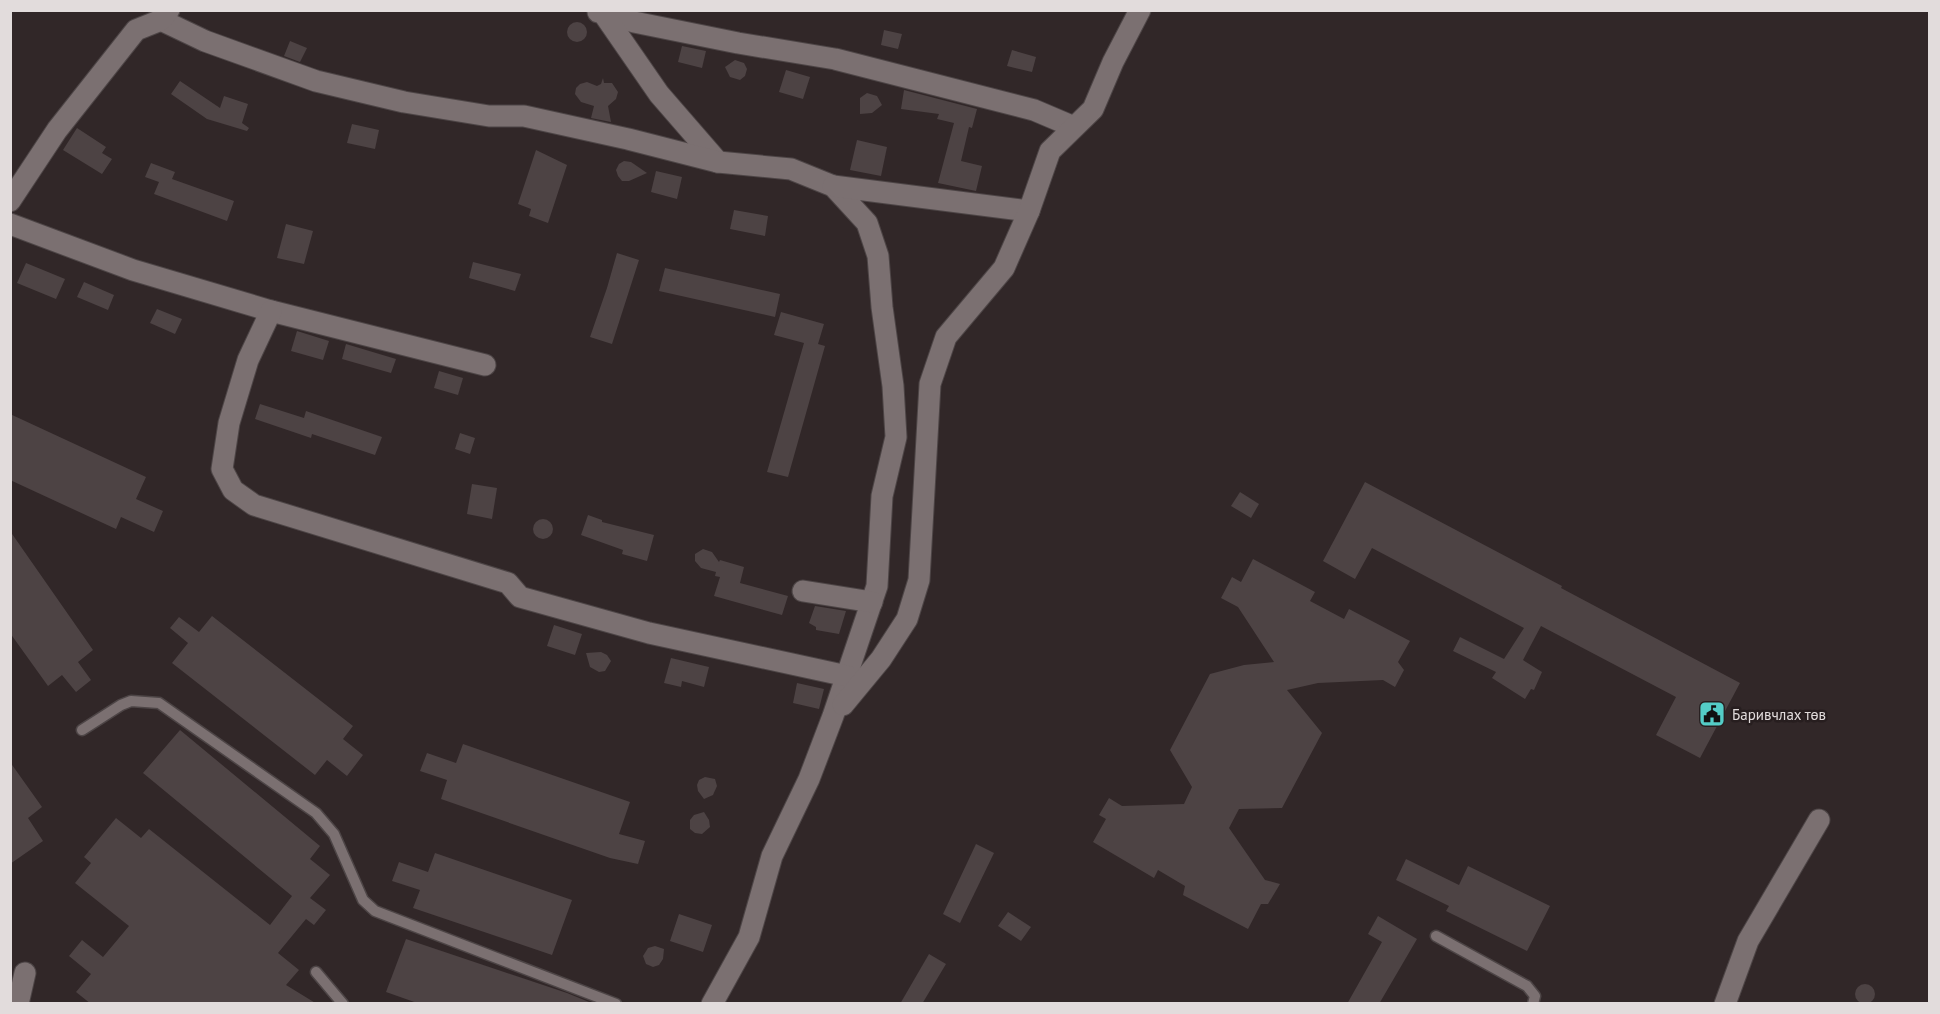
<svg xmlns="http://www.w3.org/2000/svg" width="1940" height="1014" font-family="'PT Sans',sans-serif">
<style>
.building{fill:#4d4344}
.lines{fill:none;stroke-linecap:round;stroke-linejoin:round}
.lane-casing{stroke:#4d4546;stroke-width:13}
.street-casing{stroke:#4d4546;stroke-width:23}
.lane{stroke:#7b7071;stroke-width:10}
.street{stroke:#7b7071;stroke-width:21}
.labels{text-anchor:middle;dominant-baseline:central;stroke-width:5;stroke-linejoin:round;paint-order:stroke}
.poi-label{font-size:15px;fill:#e2dcdc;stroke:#271e1f;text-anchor:start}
</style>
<rect width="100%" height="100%" fill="#312728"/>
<g class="building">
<circle cx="577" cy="32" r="10"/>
<path d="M884,30L902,34L898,49L881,45Z"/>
<path d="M290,41L307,48L300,62L284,56Z"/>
<path d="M682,46L706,51L702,68L678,62Z"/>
<path d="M1012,50L1036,57L1032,72L1007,66Z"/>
<path d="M735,60L744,63L747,69L745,76L740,80L730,77L725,67Z"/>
<path d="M786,70L810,77L803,99L779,92Z"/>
<path d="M603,78L604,83H612L618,92L616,99L608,106L611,122L591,118L594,106L581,102L575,94L576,88L580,84L587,82L597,86L601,84Z"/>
<path d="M180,81L220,108L224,96L248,104L242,123L249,128L247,131L207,119L171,94Z"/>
<path d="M904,90L977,109L972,128L969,127L961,161L982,166L976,191L938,183L954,123L937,119L939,114L901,109Z"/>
<path d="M867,93L877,96L882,105L872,113L860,114V98Z"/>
<path d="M352,124L379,130L375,149L347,143Z"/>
<path d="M77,128L106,147L102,153L112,159L102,174L63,150Z"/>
<path d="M857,140L887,147L881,176L850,170Z"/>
<path d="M536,150L567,165L548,223L529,216L531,209L518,204Z"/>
<path d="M624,161L631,162L647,173L629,181H622L618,176L616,170L619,164Z"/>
<path d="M151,163L175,172L172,179L234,201L227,221L154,194L159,182L145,177Z"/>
<path d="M656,171L682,177L677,199L651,192Z"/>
<path d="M734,210L768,216L765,236L730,229Z"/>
<path d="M286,224L313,231L304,264L277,258Z"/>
<path d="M617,253L639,260L612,344L590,337L607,288Z"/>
<path d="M473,262L521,274L515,291L469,278Z"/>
<path d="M26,263L65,279L56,299L17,283Z"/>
<path d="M665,268L780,294L775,317L659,291Z"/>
<path d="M84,282L114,295L108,310L77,297Z"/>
<path d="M157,309L182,319L175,334L150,323Z"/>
<path d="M781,312L824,324L818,344L825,346L788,477L767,472L804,343L774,335Z"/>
<path d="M297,331L329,341L323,360L291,351Z"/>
<path d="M346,344L396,359L391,373L342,359Z"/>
<path d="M439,371L463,378L458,395L434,388Z"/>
<path d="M260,404L304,418L306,411L382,437L375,455L312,434L311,438L255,419Z"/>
<path d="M10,414L146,477L136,499L163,511L154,532L121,517L116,529L10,480Z"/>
<path d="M460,433L475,438L470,454L455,449Z"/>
<path d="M1365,482L1562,586L1561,588L1740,683L1700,758L1656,735L1676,697L1541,626L1523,660L1542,672L1534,690L1531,689L1525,699L1492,678L1496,672L1453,651L1460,637L1504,659L1524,628L1372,548L1355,579L1323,561Z"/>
<path d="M472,484L497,488L492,519L467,514Z"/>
<path d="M1240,492L1259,504L1251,518L1231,506Z"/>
<path d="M588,515L602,520V522L654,535L647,561L622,554L623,550L581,535Z"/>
<circle cx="543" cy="529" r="10"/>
<path d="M10,531L93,650L78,662L91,680L76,692L62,675L48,686L10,633Z"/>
<path d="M703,549L712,552L719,562L720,560L744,567L740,583L788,596L782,615L714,596L720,577L715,576L716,572L701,568L695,561V554Z"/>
<path d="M1253,559L1315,592L1310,601L1344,619L1349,609L1410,641L1398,662L1404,670L1395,687L1383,680L1318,683L1287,690L1322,733L1282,808L1239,809L1229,828L1265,880L1280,884L1268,904H1261L1248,929L1183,895L1185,886L1158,870L1154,878L1093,842L1106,819L1099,815L1109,798L1122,806L1184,804L1192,787L1170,750L1210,674L1244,665L1274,662L1238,607L1221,598L1232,577L1241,582Z"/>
<path d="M815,606L846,611L839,634L816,630V627L809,623Z"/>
<path d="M212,616L353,726L343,739L363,755L347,776L327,760L315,775L172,663L188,643L170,628L179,617L199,632Z"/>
<path d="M554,625L582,634L575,655L547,646Z"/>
<path d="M601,652L607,655L611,661L605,671L599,672L590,667L586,653Z"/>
<path d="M671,658L709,667L704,687L682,681L681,687L664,683Z"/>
<path d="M797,683L824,689L819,709L793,703Z"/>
<path d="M180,730L320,846L310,859L330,875L310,898L326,910L314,925L306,919L278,953L299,970L286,985L317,1004H91L76,992L91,974L69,956L82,940L103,957L129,926L75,883L91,863L84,857L116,818L141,838L149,829L270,925L292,896L143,773Z"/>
<path d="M463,744L630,802L619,834L645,841L638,864L610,858L441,799L447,780L420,771L427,753L456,763Z"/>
<path d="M10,762L42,807L28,818L43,841L10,864Z"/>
<path d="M705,777L715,779L717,786L713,795L704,799L698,791L697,785L699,780Z"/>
<path d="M704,812L709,820L710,827L702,834L695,833L690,829V820L694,815Z"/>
<path d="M976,844L994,853L960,923L943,914Z"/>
<path d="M435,853L572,900L552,955L413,908L420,890L392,881L399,862L428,872Z"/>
<path d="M1406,859L1459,885L1468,866L1550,906L1527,951L1446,911L1449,906L1396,880Z"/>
<path d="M1008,912L1031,927L1021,941L998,926Z"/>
<path d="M679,914L712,925L703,952L670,941Z"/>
<path d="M1378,916L1417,939L1379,1004H1347L1382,942L1368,934Z"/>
<path d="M406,939L567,993L589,1002V1004H420L386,992Z"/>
<path d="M655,946L664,949L663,959L659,965L653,967L646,964L643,956L648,948Z"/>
<path d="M929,954L946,964L922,1004H900Z"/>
<circle cx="1865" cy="994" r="10"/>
</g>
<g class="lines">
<defs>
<g id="lane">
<path d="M82,730L121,705L131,701L159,703L316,813L334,834L363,900L375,911L616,1004"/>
<path d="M1436,936L1527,986L1535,996L1533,1004"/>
<path d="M316,972L343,1004"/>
</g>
<g id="street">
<path d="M601,10L603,13L634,22L738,43L835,59L1034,110L1074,127"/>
<path d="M598,12L603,13L659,94L718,162"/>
<path d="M161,20L205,41L316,81L404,102L489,116H524L628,139L718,162L791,169L833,186L867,223L878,256L882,307L893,386L896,437L882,496L877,586L833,716L809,779L772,856L749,937L712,1004"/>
<path d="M833,186L1029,211"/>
<path d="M10,201L57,130L136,30L161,20L169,10"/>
<path d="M10,224L133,270L271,311L485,365"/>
<path d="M271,311L248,360L229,423L222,469L233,490L254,505L508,583L520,597L649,633L847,676"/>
<path d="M803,591L872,602"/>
<path d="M843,705L881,659L907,619L919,580L930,384L946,337L1004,268L1029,211L1050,151L1093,109L1113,62L1140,10"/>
<path d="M18,1004L25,973"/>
<path d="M1725,1004L1748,941L1819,820"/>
</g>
</defs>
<use href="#lane" class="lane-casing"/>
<use href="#street" class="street-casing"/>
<use href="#lane" class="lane"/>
<use href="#street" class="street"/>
</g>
<defs>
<symbol id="civic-square" viewBox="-11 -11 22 22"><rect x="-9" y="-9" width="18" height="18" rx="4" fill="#54cdc7" stroke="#271e1f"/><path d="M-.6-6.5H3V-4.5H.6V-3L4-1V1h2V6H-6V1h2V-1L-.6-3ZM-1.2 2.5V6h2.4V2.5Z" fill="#111"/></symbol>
</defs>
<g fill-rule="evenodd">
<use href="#civic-square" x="1697" y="699" width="30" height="30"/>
</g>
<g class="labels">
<g class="poi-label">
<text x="1732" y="714">Баривчлах төв</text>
</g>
</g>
<rect width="1940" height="1014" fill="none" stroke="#e2dcdc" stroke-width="24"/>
</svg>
